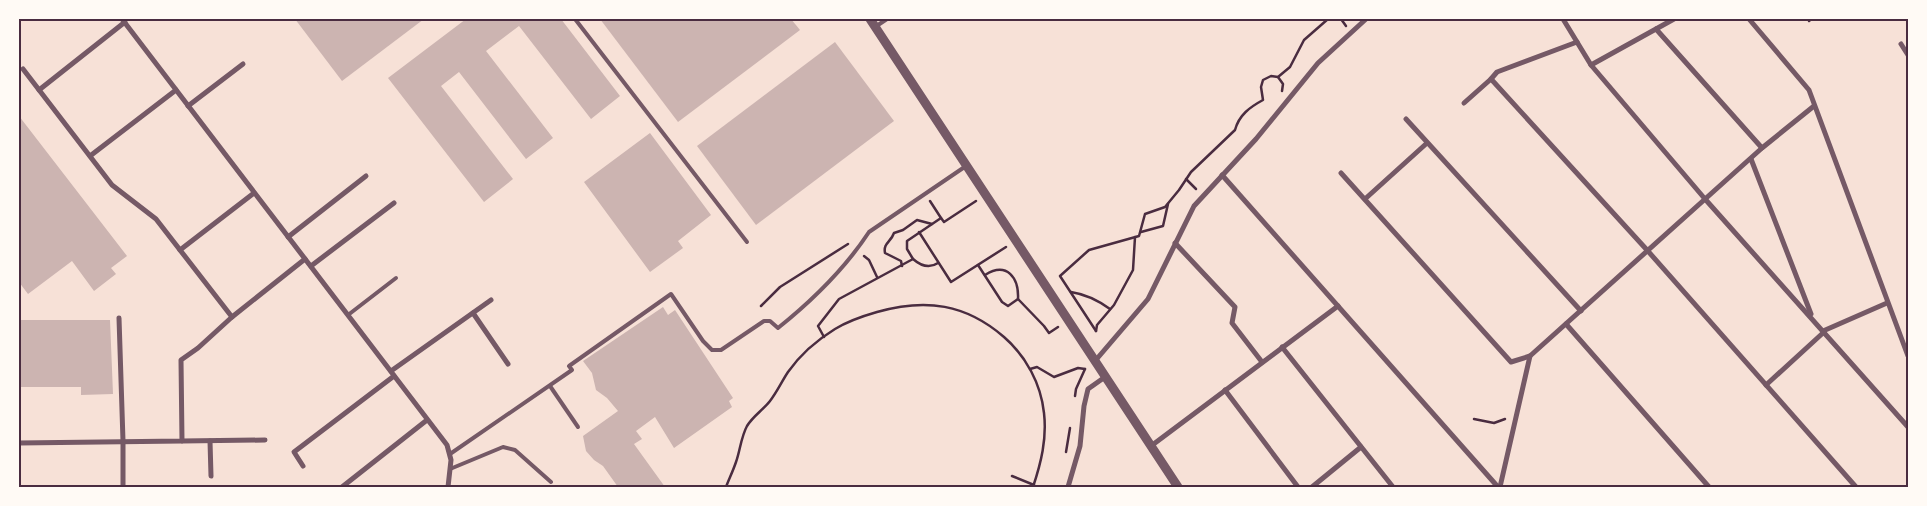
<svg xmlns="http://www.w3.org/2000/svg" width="1927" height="506" font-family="'PT Sans Narrow',sans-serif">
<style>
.building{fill:#ccb4b1}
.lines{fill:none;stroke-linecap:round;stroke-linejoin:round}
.path{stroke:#4a2c40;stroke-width:2.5}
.service{stroke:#755966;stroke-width:4}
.minor{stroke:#755966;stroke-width:5}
.tertiary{stroke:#755966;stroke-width:9}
.neatline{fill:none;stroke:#4a2c40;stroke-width:2}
</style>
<rect width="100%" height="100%" fill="#f7e1d7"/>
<g class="building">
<path d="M295,19H424L342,81Z"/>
<path d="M466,19H561L620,96L591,119L519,26L486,51L553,138L526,159L459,72L441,86L513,179L484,202L388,78Z"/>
<path d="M600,19H791L800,30L678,122Z"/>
<path d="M835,42L894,121L756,225L697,146Z"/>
<path d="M19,116L127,256L111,268L116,274L94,291L72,261L28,294L19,282Z"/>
<path d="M650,133L711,215L678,241L683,248L650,272L584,182Z"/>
<path d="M663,307L668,315L675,310L733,398L729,401L732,407L674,448L655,417L636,431L642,439L634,444L665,487H618L603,466L594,460L586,451L583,436L618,411L607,398L596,390L592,373L583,361Z"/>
<path d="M19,320H110L113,394L81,395V387H19Z"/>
</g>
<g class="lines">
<g class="path">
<path d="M1341,19L1346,26"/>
<path d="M1809,21L1811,19"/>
<path d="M1278,77L1283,84L1282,91"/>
<path d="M1186,179L1196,189"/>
<path d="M941,218L944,222L976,201"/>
<path d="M919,232L951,282L1006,247"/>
<path d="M1141,232L1163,226L1168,204"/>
<path d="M864,256L869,260L877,277"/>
<path d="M913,259L907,249V241L941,218L930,201"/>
<path d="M978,265L1002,302L1008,306L1018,299L1044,326L1049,333L1058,327"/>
<path d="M902,266L901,261L885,253C883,243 891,242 894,233L903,230L917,220L932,224"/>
<path d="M985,275C1007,261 1019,278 1018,299"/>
<path d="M1071,292C1084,294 1099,301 1110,309"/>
<path d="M761,306L780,287L848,244"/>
<path d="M1096,331L1060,276L1089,250L1139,236L1145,214L1165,207L1179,190L1191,172L1235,130C1239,115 1250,107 1263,100L1261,87L1263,80L1271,76L1278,77L1290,67L1304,40L1328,19"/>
<path d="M1096,331L1097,325L1114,305L1133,270L1135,237"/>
<path d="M824,337L818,326L839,299L913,259C921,266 929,269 938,263"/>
<path d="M1030,369L1037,367L1054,377L1078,368L1085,369"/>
<path d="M1075,396L1076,389L1085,369"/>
<path d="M1474,419L1494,423L1505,419"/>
<path d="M1066,452L1070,428"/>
<path d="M1012,476L1034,485"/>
<path d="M726,487C729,479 733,471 736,462C740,451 741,437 747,426C753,416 763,410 770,401C777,392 782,381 788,372C800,355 817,340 835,329C848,321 863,316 877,312C926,298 966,304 1004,337C1026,356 1041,384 1044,413C1047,439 1041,463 1033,487"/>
</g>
<g class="service">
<path d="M575,19L747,242"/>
<path d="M875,27L887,19"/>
<path d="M348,315L396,278"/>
<path d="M550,386L578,427"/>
<path d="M450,454L572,370L569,366L671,294L703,341L712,350H721L764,321H770L778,328C813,300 844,270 869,232L966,166"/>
<path d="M450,469L503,447L515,450L551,482"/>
</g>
<g class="minor">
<path d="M122,19L447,445L451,460L448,487"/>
<path d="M1563,19L1577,42"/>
<path d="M1674,19L1591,65L1577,42L1497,72L1491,79L1647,250L1856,487"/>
<path d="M1749,19L1809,90L1908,356"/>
<path d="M1656,29L1762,148"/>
<path d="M1901,44L1908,55"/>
<path d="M1591,65L1705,199L1908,427"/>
<path d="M23,69L112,185L156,219L232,317"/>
<path d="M39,90L125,22"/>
<path d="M1464,103L1491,79"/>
<path d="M188,106L243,64"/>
<path d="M1406,119L1581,311"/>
<path d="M90,156L176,90"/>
<path d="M1751,159L1811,314"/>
<path d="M1341,173L1511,362L1530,356"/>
<path d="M1222,175L1498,487"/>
<path d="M1365,199L1427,143"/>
<path d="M288,237L366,176"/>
<path d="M1175,243L1235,307L1232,323L1262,362"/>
<path d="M180,250L254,193"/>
<path d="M311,266L394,203"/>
<path d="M473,313L508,364"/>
<path d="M119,318L123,441V487"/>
<path d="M1566,324L1709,487"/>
<path d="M1823,331L1887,303"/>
<path d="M1282,347L1393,487"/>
<path d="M1095,361L1148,299L1194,206L1256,139L1318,63L1366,19"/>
<path d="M391,371L491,300"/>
<path d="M1766,385L1824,332"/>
<path d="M1225,390L1298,487"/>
<path d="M182,441L265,440"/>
<path d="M210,441L211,476"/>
<path d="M19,443L182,441L181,360L198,348L232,317L305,259"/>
<path d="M1151,446L1338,306"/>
<path d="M303,466L294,452L394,376"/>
<path d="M342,487L427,420"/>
<path d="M1068,487L1080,446L1084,406L1088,389L1105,377"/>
<path d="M1312,487L1361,447"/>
<path d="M1500,487L1530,356L1762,148L1814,106"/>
</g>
<path class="tertiary" d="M870,19L1178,487"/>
</g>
<rect width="1927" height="506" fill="none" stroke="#fffaf5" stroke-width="40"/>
<rect x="20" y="20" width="1887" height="466" class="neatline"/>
</svg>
